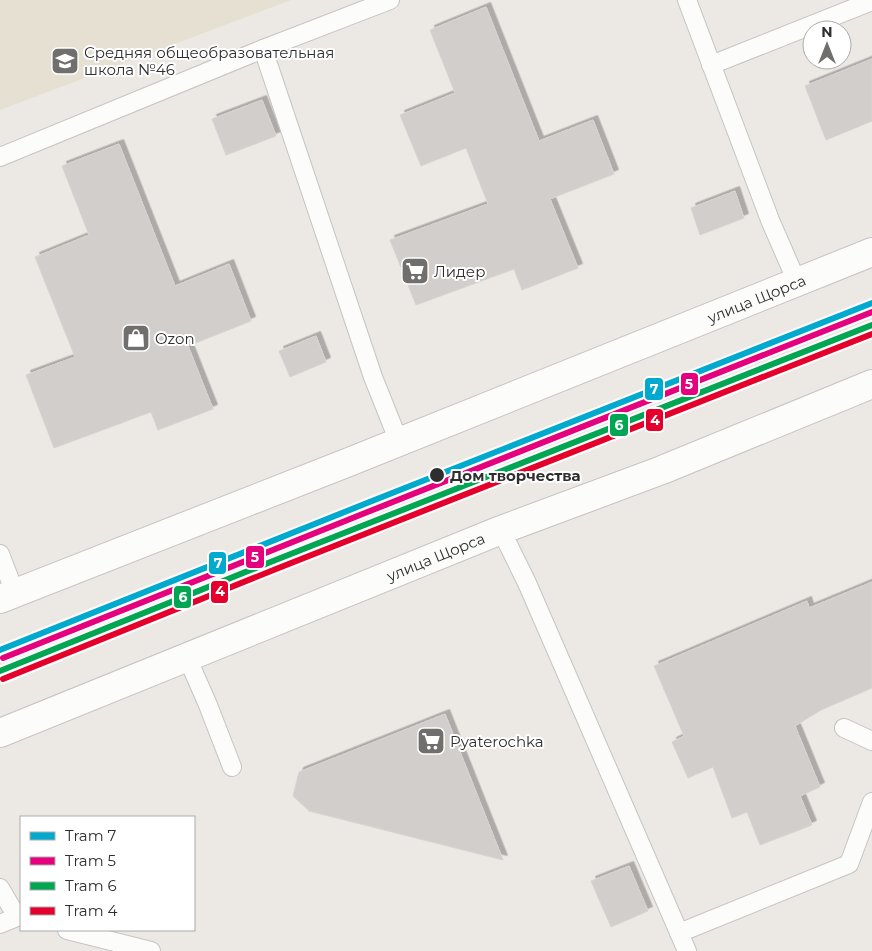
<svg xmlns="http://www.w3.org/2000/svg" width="872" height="951" font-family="Montserrat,sans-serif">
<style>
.education{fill:#e6e0d3}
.building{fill:#d1cecb;stroke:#d7d4d0;filter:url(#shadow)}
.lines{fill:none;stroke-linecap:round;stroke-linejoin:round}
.lane-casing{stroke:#c5c4c5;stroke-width:20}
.secondary-casing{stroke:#c5c4c5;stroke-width:30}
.lane{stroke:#fcfcfb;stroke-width:18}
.secondary{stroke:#fcfcfb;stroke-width:28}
.tram-1-casing{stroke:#fff;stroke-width:10}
.tram-2-casing{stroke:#fff;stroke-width:10}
.tram-3-casing{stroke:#fff;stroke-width:10}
.tram-4-casing{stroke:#fff;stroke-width:10}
.tram-1{stroke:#00a9ce;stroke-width:6}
.tram-2{stroke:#e5007d;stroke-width:6}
.tram-3{stroke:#00a651;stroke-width:6}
.tram-4{stroke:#e4002b;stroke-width:6}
.stop-dot{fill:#2e2e2e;stroke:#fff;stroke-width:2}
.labels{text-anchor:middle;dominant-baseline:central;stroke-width:4;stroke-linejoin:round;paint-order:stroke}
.poi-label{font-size:15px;fill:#2e2e2e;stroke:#fff;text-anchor:start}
.street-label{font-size:15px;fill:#2e2e2e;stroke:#fff}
.stop-label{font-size:15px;font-weight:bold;fill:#2e2e2e;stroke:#fff;text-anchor:start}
.line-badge{stroke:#fff;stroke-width:2}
.badge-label{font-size:14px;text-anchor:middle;font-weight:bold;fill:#fff}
</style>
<defs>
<filter id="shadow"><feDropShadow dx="4.5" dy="-4.5" stdDeviation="0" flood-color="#0004"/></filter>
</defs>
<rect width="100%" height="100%" fill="#ece8e4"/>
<path class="education" d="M0,0H291L0,110Z"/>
<g class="building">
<path d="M486,7L539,141L593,120L614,174L550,199L578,268L522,290L514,269L416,305L390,240L488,204L466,148L421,166L400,115L455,93L430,30Z"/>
<path d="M872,59V121L826,140L805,86Z"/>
<path d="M262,100L276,136L226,155L212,119Z"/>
<path d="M119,144L175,286L229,264L251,321L188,346L213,409L158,430L151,412L54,448L26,375L75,357L35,257L89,235L62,166Z"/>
<path d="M735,191L744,218L700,235L691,208Z"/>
<path d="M316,336L326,362L290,377L279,351Z"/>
<path d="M872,582V688L821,710L795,726L820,787L800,796L812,825L760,845L747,812L732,818L713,767L688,778L672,742L684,736L654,666L807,601L809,608Z"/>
<path d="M445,714L503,860L309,811L293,796L299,772Z"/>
<path d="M629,866L648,911L611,927L591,881Z"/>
</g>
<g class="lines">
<defs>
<g id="lane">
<path d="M687,0L770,220L797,282"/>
<path d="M263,49L373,377L399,442"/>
<path d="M711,65L872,1"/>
<path d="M0,157L263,49L390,0"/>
<path d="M501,530L527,583L687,951"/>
<path d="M0,554L15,593"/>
<path d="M187,657L208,705L232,767"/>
<path d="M844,728L872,741"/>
<path d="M0,888L17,917L0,924"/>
<path d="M67,930L151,951"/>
<path d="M679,933L849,864L872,802"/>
</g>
<g id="secondary">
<path id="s1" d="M0,599L349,462L872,252"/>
<path id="s2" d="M0,733L501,530L662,470L872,384"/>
</g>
</defs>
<use href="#lane" class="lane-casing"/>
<use href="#secondary" class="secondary-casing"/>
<use href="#lane" class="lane"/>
<use href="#secondary" class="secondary"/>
<defs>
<path id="tram-1" d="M0,650L367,503L872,303"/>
<path id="tram-2" d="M3,658L370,511L872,312"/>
<path id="tram-3" d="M0,671L273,561L872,325"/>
<path id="tram-4" d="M3,679L276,569L872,334"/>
</defs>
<use href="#tram-1" class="tram-1-casing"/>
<use href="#tram-2" class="tram-2-casing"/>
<use href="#tram-3" class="tram-3-casing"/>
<use href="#tram-4" class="tram-4-casing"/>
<use href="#tram-1" class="tram-1"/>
<use href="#tram-2" class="tram-2"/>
<use href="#tram-3" class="tram-3"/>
<use href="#tram-4" class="tram-4"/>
</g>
<defs>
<symbol id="school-square" viewBox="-11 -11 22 22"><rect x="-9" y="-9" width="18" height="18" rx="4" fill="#706f6e" stroke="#fff"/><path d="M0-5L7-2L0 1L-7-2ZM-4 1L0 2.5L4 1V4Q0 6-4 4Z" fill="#fff"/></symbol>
<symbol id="supermarket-square" viewBox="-11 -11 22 22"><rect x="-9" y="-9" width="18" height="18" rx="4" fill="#706f6e" stroke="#fff"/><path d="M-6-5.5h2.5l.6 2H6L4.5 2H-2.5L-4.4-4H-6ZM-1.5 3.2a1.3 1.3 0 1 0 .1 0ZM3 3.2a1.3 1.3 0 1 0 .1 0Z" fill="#fff"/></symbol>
<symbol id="shop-square" viewBox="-11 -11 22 22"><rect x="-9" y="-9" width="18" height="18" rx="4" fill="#706f6e" stroke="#fff"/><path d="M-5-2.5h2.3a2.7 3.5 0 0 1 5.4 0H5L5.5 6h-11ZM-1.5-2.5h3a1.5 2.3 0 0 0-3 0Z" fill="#fff"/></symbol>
</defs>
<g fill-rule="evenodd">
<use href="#school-square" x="49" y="45" width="32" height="32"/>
<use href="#supermarket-square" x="399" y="255" width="32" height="32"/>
<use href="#shop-square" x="120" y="322" width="32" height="32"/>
<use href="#supermarket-square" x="415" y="725" width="32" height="32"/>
</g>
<circle class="stop-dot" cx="437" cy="475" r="8"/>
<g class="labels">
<g class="poi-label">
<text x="84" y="52">Средняя общеобразовательная<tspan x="84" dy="17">школа №46</tspan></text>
<text x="434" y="271">Лидер</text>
<text x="155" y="338">Ozon</text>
<text x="450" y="741">Pyaterochka</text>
</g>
<g class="street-label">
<text stroke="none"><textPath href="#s1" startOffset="814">улица Щорса</textPath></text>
<text stroke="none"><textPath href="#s2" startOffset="470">улица Щорса</textPath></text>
</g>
<g class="stop-label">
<text x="450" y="475">Дом творчества</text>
</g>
</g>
<g class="line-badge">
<rect x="680" y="372" width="19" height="24" rx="5" fill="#e5007d"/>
<rect x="644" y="377" width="20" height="24" rx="5" fill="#00a9ce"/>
<rect x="645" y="408" width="19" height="24" rx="5" fill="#e4002b"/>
<rect x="609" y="413" width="20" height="24" rx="5" fill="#00a651"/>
<rect x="245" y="545" width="20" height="24" rx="5" fill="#e5007d"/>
<rect x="208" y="551" width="19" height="24" rx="5" fill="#00a9ce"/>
<rect x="210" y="580" width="19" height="24" rx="5" fill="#e4002b"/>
<rect x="173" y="585" width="19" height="24" rx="5" fill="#00a651"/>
</g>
<g class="badge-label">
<text x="689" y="389">5</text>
<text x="654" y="394">7</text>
<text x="655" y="425">4</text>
<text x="619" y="430">6</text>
<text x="255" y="562">5</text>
<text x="218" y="568">7</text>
<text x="220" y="596">4</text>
<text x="183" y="602">6</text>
</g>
<rect x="20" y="816" width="175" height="115" fill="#ffffff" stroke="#ababab"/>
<rect x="30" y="832" width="25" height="8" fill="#00a9ce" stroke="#ababab"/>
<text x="65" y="841" font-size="15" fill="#2e2e2e">Tram 7</text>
<rect x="30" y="857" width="25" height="8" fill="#e5007d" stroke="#ababab"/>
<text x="65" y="866" font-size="15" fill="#2e2e2e">Tram 5</text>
<rect x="30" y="882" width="25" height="8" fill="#00a651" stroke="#ababab"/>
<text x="65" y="891" font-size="15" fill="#2e2e2e">Tram 6</text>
<rect x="30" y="907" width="25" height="8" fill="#e4002b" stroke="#ababab"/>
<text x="65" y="916" font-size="15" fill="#2e2e2e">Tram 4</text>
<g transform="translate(827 45)"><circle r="24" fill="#ffffff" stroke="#ababab"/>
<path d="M0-4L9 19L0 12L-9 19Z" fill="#706f6e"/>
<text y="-8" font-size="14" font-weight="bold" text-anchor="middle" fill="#2e2e2e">N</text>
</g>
</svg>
